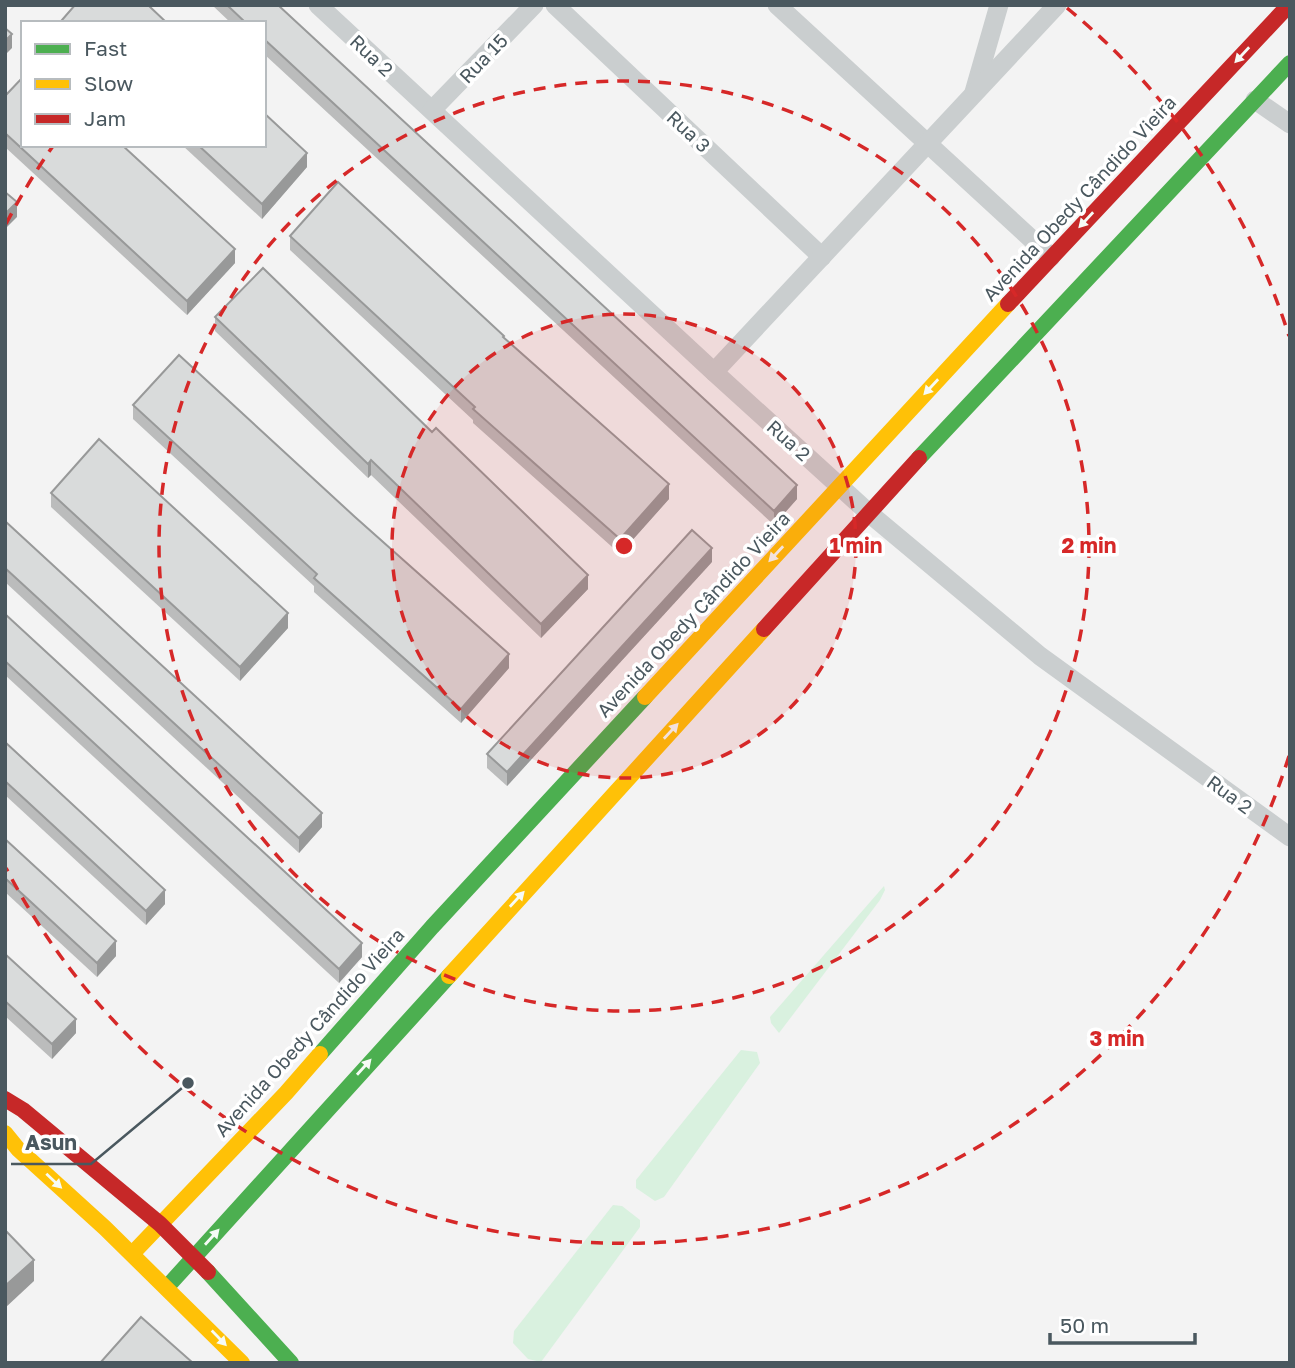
<svg xmlns="http://www.w3.org/2000/svg" width="1295" height="1368" font-family="'Golos Text',sans-serif">
<style>
.green{fill:#d9f1df}
.lines{fill:none;stroke-linecap:round;stroke-linejoin:round}
.street{stroke:#cacecf;stroke-width:19}
.fast{stroke:#4caf50;stroke-width:16}
.slow{stroke:#ffc107;stroke-width:16}
.jam{stroke:#c62828;stroke-width:16}
.wall{fill:#bbbcbc}
.shaded-wall{fill:#989999}
.building{fill:#d9dbdb;stroke:#989999;stroke-width:2}
.oneway{fill:#f6fbf6}
.ring{fill:none;stroke:#d62828;stroke-width:3.5;stroke-dasharray:12 9}
.labels{text-anchor:middle;dominant-baseline:central;stroke-width:7;stroke-linejoin:round;paint-order:stroke}
.street-label{font-size:19px;fill:#4a585f;stroke:#fff}
.centre{fill:#d62828;stroke:#fff;stroke-width:3.5}
.ring-label{font-size:21px;text-anchor:middle;font-weight:bold;fill:#d62828;stroke:#fff;stroke-width:7;stroke-linejoin:round;paint-order:stroke}
.leader{fill:none;stroke:#4a585f;stroke-width:2.5}
.callout-dot{fill:#4a585f;stroke:#fff;stroke-width:2.5}
.callout-label{font-size:21px;text-anchor:middle;font-weight:bold;fill:#4a585f;stroke:#fff;stroke-width:7;stroke-linejoin:round;paint-order:stroke}
</style>
<rect width="100%" height="100%" fill="#f3f3f3"/>
<g class="green">
<path d="M884,886L885,890L880,900L779,1033L771,1023L770,1017Z"/>
<path d="M741,1050L757,1052L760,1063L664,1197L655,1201L636,1188V1180Z"/>
<path d="M613,1205L622,1206L640,1220V1227L541,1362L528,1359L513,1343L514,1331Z"/>
</g>
<g class="lines">
<g class="street">
<path d="M318,5L714,372L870,514L1040,656L1290,837"/>
<path d="M555,5L822,257"/>
<path d="M777,5L1051,257"/>
<path d="M974,92L999,5"/>
<path d="M1255,100L1290,124"/>
<path d="M432,110L534,5"/>
<path d="M714,372L1057,5"/>
</g>
<g class="fast">
<path d="M919,458L1290,63"/>
<path d="M320,1054L432,927L645,697"/>
<path d="M208,1272L291,1363"/>
<path d="M167,1287L449,976"/>
</g>
<g class="slow">
<path d="M645,697L1008,304"/>
<path d="M449,976L764,629"/>
<path d="M5,1133L18,1149L105,1228L242,1363"/>
<path d="M132,1254L286,1093L320,1054"/>
</g>
<g class="jam">
<path d="M1008,304L1289,5"/>
<path d="M764,629L919,458"/>
<path d="M5,1099L23,1110L160,1224L208,1272"/>
</g>
</g>
<g class="wall">
<path d="M212,5H278L797,499L774,525L264,54V23H231Z"/>
<path d="M5,96L235,263L187,315L5,147Z"/>
<path d="M182,145H264L307,167L262,219Z"/>
<path d="M290,236L504,338L669,499L620,554L473,423V420L290,250Z"/>
<path d="M215,317L432,432L588,589L541,638L371,475L368,478L215,331Z"/>
<path d="M133,405L509,668L461,723L314,592V586L133,419Z"/>
<path d="M51,493L288,628L240,681L51,507Z"/>
<path d="M5,521L322,827L299,853L5,582Z"/>
<path d="M712,562L507,786L487,768V754Z"/>
<path d="M5,614L362,957L339,983L5,675Z"/>
<path d="M5,742L165,904L146,925L5,795Z"/>
<path d="M5,839L116,956L97,977L5,892Z"/>
<path d="M5,954L76,1033L52,1059L5,1016Z"/>
</g>
<g class="shaded-wall">
<path d="M12,34V48L5,55V41Z"/>
<path d="M307,153V167L262,219V204Z"/>
<path d="M17,202V217L5,229V214Z"/>
<path d="M235,249V263L187,315V301Z"/>
<path d="M371,460V475L368,478V464Z"/>
<path d="M669,484V499L620,554V539Z"/>
<path d="M797,485V499L774,525V511Z"/>
<path d="M712,548V562L507,786V772Z"/>
<path d="M588,575V589L541,638V624Z"/>
<path d="M288,613V628L240,681V667Z"/>
<path d="M509,654V668L461,723V709Z"/>
<path d="M322,813V827L299,853V838Z"/>
<path d="M165,890V904L146,925V911Z"/>
<path d="M116,941V956L97,977V963Z"/>
<path d="M362,943V957L339,983V969Z"/>
<path d="M76,1019V1033L52,1059V1044Z"/>
<path d="M34,1260V1281L5,1308V1286Z"/>
</g>
<g class="building">
<path d="M75,5H148L167,23H65L62,20Z"/>
<path d="M227,5H278L797,485L774,511L264,39V23H246Z"/>
<path d="M5,28L12,34L5,41Z"/>
<path d="M23,77V145H122L235,249L187,301L5,133V96Z"/>
<path d="M264,113L307,153L262,204L198,145H264Z"/>
<path d="M338,182L504,336L503,337L669,484L620,539L473,409L475,407L290,236Z"/>
<path d="M5,192L17,202L5,214Z"/>
<path d="M263,268L432,432L436,428L588,575L541,624L371,460L368,464L215,317Z"/>
<path d="M179,355L355,517L509,654L461,709L314,578L317,574L133,405Z"/>
<path d="M99,439L288,613L240,667L51,493Z"/>
<path d="M5,521L322,813L299,838L5,568Z"/>
<path d="M692,530L712,548L507,772L487,754Z"/>
<path d="M5,614L362,943L339,969L5,661Z"/>
<path d="M5,742L165,890L146,911L5,781Z"/>
<path d="M5,839L116,941L97,963L5,878Z"/>
<path d="M5,954L76,1019L52,1044L5,1001Z"/>
<path d="M5,1230L34,1260L5,1286Z"/>
<path d="M141,1317L193,1363H100Z"/>
</g>
<defs><path id="oneway-solid" d="M-6-.8H1V-3.2L6.5 0L1 3.2V.8H-6Z" transform="scale(1.75)"/></defs>
<g class="oneway">
<use href="#oneway-solid" transform="translate(1242 55) rotate(133)"/>
<use href="#oneway-solid" transform="translate(1086 220) rotate(133)"/>
<use href="#oneway-solid" transform="translate(931 387) rotate(133)"/>
<use href="#oneway-solid" transform="translate(776 554) rotate(133)"/>
<use href="#oneway-solid" transform="translate(671 731) rotate(-47)"/>
<use href="#oneway-solid" transform="translate(517 899) rotate(-47)"/>
<use href="#oneway-solid" transform="translate(364 1067) rotate(-48)"/>
<use href="#oneway-solid" transform="translate(54 1181) rotate(43)"/>
<use href="#oneway-solid" transform="translate(212 1237) rotate(-48)"/>
<use href="#oneway-solid" transform="translate(219 1338) rotate(46)"/>
</g>
<circle cx="624" cy="546" r="232" fill="#d62828" fill-opacity=".12"/>
<g class="ring">
<circle cx="624" cy="546" r="232"/>
<circle cx="624" cy="546" r="465"/>
<path d="M1289 756A697 697 0 0 1 6 868M6 224A697 697 0 0 1 53 146M1067 8A697 697 0 0 1 1289 336"/>
</g>
<g class="labels">
<g class="street-label">
<text transform="translate(372 55) rotate(43)">Rua 2</text>
<text transform="translate(483 58) rotate(-46)">Rua 15</text>
<text transform="translate(689 131) rotate(43)">Rua 3</text>
<text transform="translate(1079 198) rotate(-47)">Avenida Obedy Cândido Vieira</text>
<text transform="translate(789 440) rotate(42)">Rua 2</text>
<text transform="translate(693 614) rotate(-47)">Avenida Obedy Cândido Vieira</text>
<text transform="translate(1230 794) rotate(36)">Rua 2</text>
<text transform="translate(309 1032) rotate(-48)">Avenida Obedy Cândido Vieira</text>
</g>
</g>
<circle cx="624" cy="546" r="10" class="centre"/>
<g class="ring-label">
<text x="856" y="553">1 min</text>
<text x="1089" y="553">2 min</text>
<text x="1117" y="1046">3 min</text>
</g>
<path class="leader" d="M188 1083L91 1164H11"/>
<circle class="callout-dot" cx="188" cy="1083" r="7"/>
<g class="callout-label">
<text x="51" y="1150">Asun</text>
</g>
<rect width="1295" height="1368" fill="none" stroke="#4a585f" stroke-width="14"/>
<rect x="21" y="21" width="245" height="126" fill="#ffffff" stroke="#b7bcbf" stroke-width="2"/>
<rect x="35" y="44" width="35" height="10" fill="#4caf50" stroke="#b7bcbf" stroke-width="2"/>
<text x="84" y="56" font-size="21" fill="#4a585f">Fast</text>
<rect x="35" y="79" width="35" height="10" fill="#ffc107" stroke="#b7bcbf" stroke-width="2"/>
<text x="84" y="91" font-size="21" fill="#4a585f">Slow</text>
<rect x="35" y="114" width="35" height="10" fill="#c62828" stroke="#b7bcbf" stroke-width="2"/>
<text x="84" y="126" font-size="21" fill="#4a585f">Jam</text>
<path d="M1050 1333v10h145v-10" fill="none" stroke="#4a585f" stroke-width="3.5"/>
<text x="1060" y="1333" font-size="21" fill="#4a585f" stroke="#ffffff" stroke-width="5" paint-order="stroke">50 m</text>
</svg>
